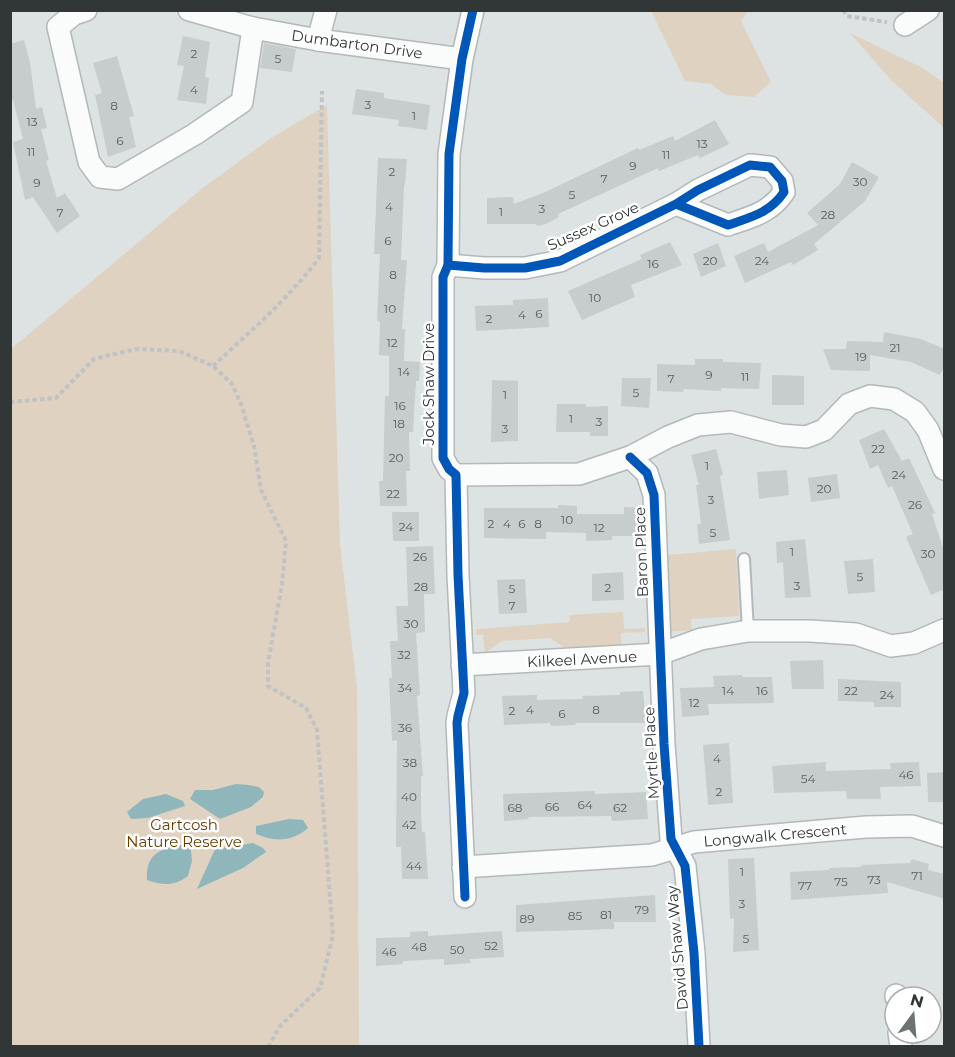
<svg xmlns="http://www.w3.org/2000/svg" width="955" height="1057" font-family="Montserrat,sans-serif">
<style>
.green{fill:#e0d2c1}
.water{fill:#8fb7bb}
.building{fill:#c7cccc}
.lines{fill:none;stroke-linecap:round;stroke-linejoin:round}
.service-casing{stroke:#b3b8b8;stroke-width:14}
.minor-casing{stroke:#b3b8b8;stroke-width:24}
.path{stroke:#c1c2c3;stroke-width:4;stroke-dasharray:4.5 3;stroke-linecap:butt}
.service{stroke:#fafbfb;stroke-width:10}
.minor{stroke:#fafbfb;stroke-width:21}
.cycleway-casing{stroke:#fff;stroke-width:13}
.cycleway{stroke:#0057b8;stroke-width:9}
.labels{text-anchor:middle;dominant-baseline:central;stroke-width:5;stroke-linejoin:round;paint-order:stroke}
.number-label{font-size:12px;fill:#575c5c}
.street-label{font-size:15px;fill:#313636;stroke:#fff}
.park-label{font-size:15px;fill:#683d03;stroke:#fff}
</style>
<rect width="100%" height="100%" fill="#dde3e3"/>
<g class="green">
<path d="M651,11H748L741,21L771,82L754,97L726,95L711,84L685,81Z"/>
<path d="M850,33L921,67L944,83V128L891,80Z"/>
<path d="M327,105L340,544L357,687L359,1046H11V349L204,187L271,138Z"/>
<path d="M736,549L739,616L691,619L692,630L665,632L657,556Z"/>
<path d="M623,612L624,629L645,628V632L621,633V645L565,648L550,638L502,641L485,653L483,635H476V629L570,622L569,615Z"/>
</g>
<g class="water">
<path d="M236,784L249,785L259,787L264,792L263,797L251,807L220,819L190,799L195,790H213Z"/>
<path d="M166,794L183,801L185,806L148,818L131,819L127,812L143,799Z"/>
<path d="M289,819L303,820L308,828C292,842 274,842 256,834V826Z"/>
<path d="M253,843L263,848L266,852L243,868L197,889L215,849Z"/>
<path d="M181,845L191,850L192,861L188,876C174,886 164,886 147,880C145,855 160,848 181,845Z"/>
</g>
<g class="building">
<path d="M183,36L210,42L205,77L209,78L206,104L177,100L184,66L177,65Z"/>
<path d="M24,40L30,62L36,109L42,107L47,128L41,129L49,160L46,161L57,198L65,193L80,216L57,233L33,197L25,200L13,142L23,139L13,100L10,101V44Z"/>
<path d="M264,43L296,49L292,72L260,68Z"/>
<path d="M117,56L134,116L129,117L136,147L108,157L95,95L102,93L93,63Z"/>
<path d="M356,89L384,93V98L430,105L427,130L398,126L399,120L352,114Z"/>
<path d="M715,120L729,144L715,151L700,158L698,155L659,171L658,168L558,214L559,217L546,224L537,226L536,224H487V198L513,197L514,204L543,193L638,148L639,150L673,136L675,141Z"/>
<path d="M378,158L407,159L405,185H404L401,260H407L402,329H405L404,361L420,362L419,381H416L413,432H409L410,471H406L407,506H380L379,481H383L385,396H389V356L379,355L380,322L377,321L380,254H374Z"/>
<path d="M852,162L879,177L865,201L814,244L818,250L793,265L791,262L745,283L734,256L764,243L768,252L818,225L807,213L840,184Z"/>
<path d="M670,242L682,265L631,285L635,297L582,320L568,291L642,259L640,255Z"/>
<path d="M718,243L726,266L701,277L693,254Z"/>
<path d="M548,298L549,327L476,331L475,306L513,305V300Z"/>
<path d="M884,332L921,339L945,349V365L940,375L911,362L870,355V371L831,370L823,349H846L847,341L883,342Z"/>
<path d="M695,359H723V362L761,363L759,389L721,388V391L684,389L683,392L657,391V364L695,365Z"/>
<path d="M772,375L804,376V405H772Z"/>
<path d="M622,378H651L649,408L621,406Z"/>
<path d="M492,380L518,381V441L491,442Z"/>
<path d="M557,404H586V407L608,406V436H590V432H556Z"/>
<path d="M884,429L902,461L909,458L935,513L932,514L945,554V589L931,595L906,537L913,534L892,486L888,488L878,465L870,469L859,440Z"/>
<path d="M716,449L723,475L720,476L730,540L699,544L697,524H701L696,485H699L691,455Z"/>
<path d="M787,470L789,495L759,499L757,472Z"/>
<path d="M837,474L840,498L811,502L808,478Z"/>
<path d="M558,505L577,506V514H624V507L642,508L643,536H612V540L586,541V533L546,532V539L484,538V508H558Z"/>
<path d="M392,512H419V541H393Z"/>
<path d="M805,539L811,597L785,598L783,562L777,563L776,542Z"/>
<path d="M433,546L435,594H424L425,632L416,633L420,695L417,696L423,776H421V815L422,832H425L428,879H402L401,847H396L397,740L392,741L389,678H392L390,641H398L396,606H408L406,547Z"/>
<path d="M873,559L875,592L848,594L844,561Z"/>
<path d="M623,572L624,600L592,601V574Z"/>
<path d="M525,579L527,613L499,614L497,580Z"/>
<path d="M823,660L824,689H792L790,661Z"/>
<path d="M742,675V677H772L774,703L708,704L709,715L682,717L680,688L714,687L713,676Z"/>
<path d="M838,679L901,682V707H874V702L838,701Z"/>
<path d="M643,691L646,723H575L576,725L551,726L550,723L504,725L502,696L537,695V700L583,699L582,696L620,695V692Z"/>
<path d="M729,743L733,803L708,805L703,745Z"/>
<path d="M826,762V771L891,769L890,763L919,762L921,786L880,787L881,799H847L846,791L774,793L772,766Z"/>
<path d="M945,772V802H928L927,773Z"/>
<path d="M595,791V794L646,792L648,819L612,821L611,816L528,817L529,819L504,821L503,794Z"/>
<path d="M754,858L759,950L733,952L734,918L730,919L728,859Z"/>
<path d="M912,859L929,864L928,870L945,874V899L887,882L888,893L791,900L790,872L829,870V868L861,867V865L910,863Z"/>
<path d="M655,895L656,922H614V929L516,932V905Z"/>
<path d="M428,931V936L502,931L504,957L470,959L471,963L444,965V959L403,961V964L376,966V938L410,937V932Z"/>
</g>
<g class="lines">
<defs>
<path id="service" d="M744,559L748,631"/>
<g id="minor">
<path d="M86,10L74,14L58,27L89,162L100,177L118,179L195,134L242,102L253,28"/>
<path d="M189,10L253,28L318,40L462,59"/>
<path d="M905,25L928,10"/>
<path d="M318,40L326,10"/>
<path d="M448,265L484,268H525L560,261L676,204L698,190L750,165L770,167L782,181L784,192C770,213 751,217 728,225L676,204"/>
<path d="M630,457L647,473L654,495L664,744L671,839L685,866L694,953L699,1046"/>
<path d="M456,475L579,474L630,457L668,437L698,425L731,422L781,435L806,437L824,430L849,404L870,396L894,399L915,412L928,430L944,469"/>
<path d="M462,665L660,654L701,639L748,631H810L856,634L891,646L914,643L944,630"/>
<path d="M463,867L652,855L694,842L866,827L912,826L944,836"/>
<path d="M465,897L457,723L458,716L464,693L458,575L456,475L449,469L443,458V277L448,265L449,154L462,59L473,10"/>
<path d="M896,995V997"/>
<path d="M899,1033L901,1046"/>
</g>
</defs>
<use href="#service" class="service-casing"/>
<use href="#minor" class="minor-casing"/>
<g class="path">
<path d="M843,10L847,16L887,22"/>
<path d="M213,366C250,332 289,298 319,258L322,91"/>
<path d="M10,402L56,398L94,359L136,349L179,351L213,366L232,384L241,404L254,446L261,490L286,541L282,584L268,663V686L306,708L317,730L333,935L320,988L280,1026L269,1046"/>
</g>
<use href="#service" class="service"/>
<use href="#minor" class="minor"/>
<defs>
<g id="cycleway">
<path d="M448,265L484,268H525L560,261L676,204L698,190L750,165L770,167L782,181L784,192C770,213 751,217 728,225L676,204"/>
<path d="M630,457L647,473L654,495L664,744L671,839L685,866L694,953L699,1046"/>
<path d="M465,897L457,723L458,716L464,693L458,575L456,475L449,469L443,458V277L448,265L449,154L462,59L473,10"/>
</g>
</defs>
<use href="#cycleway" class="cycleway-casing"/>
<use href="#cycleway" class="cycleway"/>
</g>
<g class="labels">
<g class="number-label">
<text x="194" y="53">2</text>
<text x="278" y="58">5</text>
<text x="194" y="89">4</text>
<text x="368" y="104">3</text>
<text x="114" y="105">8</text>
<text x="414" y="115">1</text>
<text x="32" y="121">13</text>
<text x="120" y="140">6</text>
<text x="702" y="143">13</text>
<text x="31" y="151">11</text>
<text x="666" y="154">11</text>
<text x="633" y="165">9</text>
<text x="392" y="171">2</text>
<text x="604" y="178">7</text>
<text x="860" y="181">30</text>
<text x="37" y="182">9</text>
<text x="572" y="194">5</text>
<text x="389" y="206">4</text>
<text x="542" y="208">3</text>
<text x="501" y="211">1</text>
<text x="60" y="212">7</text>
<text x="828" y="214">28</text>
<text x="388" y="240">6</text>
<text x="710" y="260">20</text>
<text x="762" y="260">24</text>
<text x="653" y="263">16</text>
<text x="393" y="274">8</text>
<text x="595" y="297">10</text>
<text x="390" y="308">10</text>
<text x="539" y="313">6</text>
<text x="522" y="314">4</text>
<text x="489" y="318">2</text>
<text x="392" y="342">12</text>
<text x="895" y="347">21</text>
<text x="861" y="356">19</text>
<text x="404" y="371">14</text>
<text x="709" y="374">9</text>
<text x="745" y="376">11</text>
<text x="671" y="378">7</text>
<text x="636" y="392">5</text>
<text x="505" y="394">1</text>
<text x="400" y="405">16</text>
<text x="571" y="418">1</text>
<text x="599" y="421">3</text>
<text x="399" y="423">18</text>
<text x="505" y="428">3</text>
<text x="878" y="448">22</text>
<text x="396" y="457">20</text>
<text x="707" y="465">1</text>
<text x="899" y="474">24</text>
<text x="824" y="488">20</text>
<text x="393" y="493">22</text>
<text x="711" y="499">3</text>
<text x="915" y="504">26</text>
<text x="567" y="519">10</text>
<text x="491" y="523">2</text>
<text x="507" y="523">4</text>
<text x="522" y="523">6</text>
<text x="538" y="523">8</text>
<text x="406" y="526">24</text>
<text x="599" y="527">12</text>
<text x="713" y="532">5</text>
<text x="792" y="551">1</text>
<text x="928" y="553">30</text>
<text x="420" y="556">26</text>
<text x="860" y="576">5</text>
<text x="797" y="585">3</text>
<text x="421" y="586">28</text>
<text x="608" y="587">2</text>
<text x="512" y="588">5</text>
<text x="512" y="605">7</text>
<text x="411" y="623">30</text>
<text x="404" y="654">32</text>
<text x="405" y="687">34</text>
<text x="728" y="690">14</text>
<text x="762" y="690">16</text>
<text x="851" y="690">22</text>
<text x="887" y="694">24</text>
<text x="694" y="702">12</text>
<text x="530" y="709">4</text>
<text x="596" y="709">8</text>
<text x="512" y="710">2</text>
<text x="562" y="713">6</text>
<text x="405" y="727">36</text>
<text x="717" y="758">4</text>
<text x="410" y="762">38</text>
<text x="906" y="774">46</text>
<text x="808" y="778">54</text>
<text x="719" y="791">2</text>
<text x="409" y="796">40</text>
<text x="585" y="804">64</text>
<text x="552" y="806">66</text>
<text x="515" y="807">68</text>
<text x="620" y="807">62</text>
<text x="409" y="824">42</text>
<text x="414" y="865">44</text>
<text x="742" y="871">1</text>
<text x="917" y="875">71</text>
<text x="874" y="879">73</text>
<text x="841" y="881">75</text>
<text x="805" y="885">77</text>
<text x="742" y="903">3</text>
<text x="642" y="909">79</text>
<text x="606" y="914">81</text>
<text x="575" y="915">85</text>
<text x="527" y="918">89</text>
<text x="746" y="938">5</text>
<text x="491" y="945">52</text>
<text x="419" y="946">48</text>
<text x="457" y="949">50</text>
<text x="389" y="951">46</text>
</g>
<g class="street-label">
<text transform="translate(357 44) rotate(8)">Dumbarton Drive</text>
<text transform="translate(593 226) rotate(-24)">Sussex Grove</text>
<text transform="translate(428 384) rotate(-90)">Jock Shaw Drive</text>
<text transform="translate(641 552) rotate(-92)">Baron Place</text>
<text transform="translate(582 659) rotate(-3)">Kilkeel Avenue</text>
<text transform="translate(651 753) rotate(-93)">Myrtle Place</text>
<text transform="translate(775 835) rotate(-5)">Longwalk Crescent</text>
<text transform="translate(677 948) rotate(-95)">David Shaw Way</text>
</g>
<g class="park-label">
<text x="184" y="824">Gartcosh<tspan x="184" dy="17">Nature Reserve</tspan></text>
</g>
</g>
<rect width="955" height="1057" fill="none" stroke="#313636" stroke-width="24"/>
<g transform="translate(913 1015) rotate(16)"><circle r="28" fill="#ffffff" stroke="#adafaf" stroke-width="1.5"/>
<path d="M0-4.5L10 22L0 15L-10 22Z" fill="#6d7373"/>
<text y="-9" font-size="16" font-weight="bold" text-anchor="middle" fill="#313636">N</text>
</g>
</svg>
